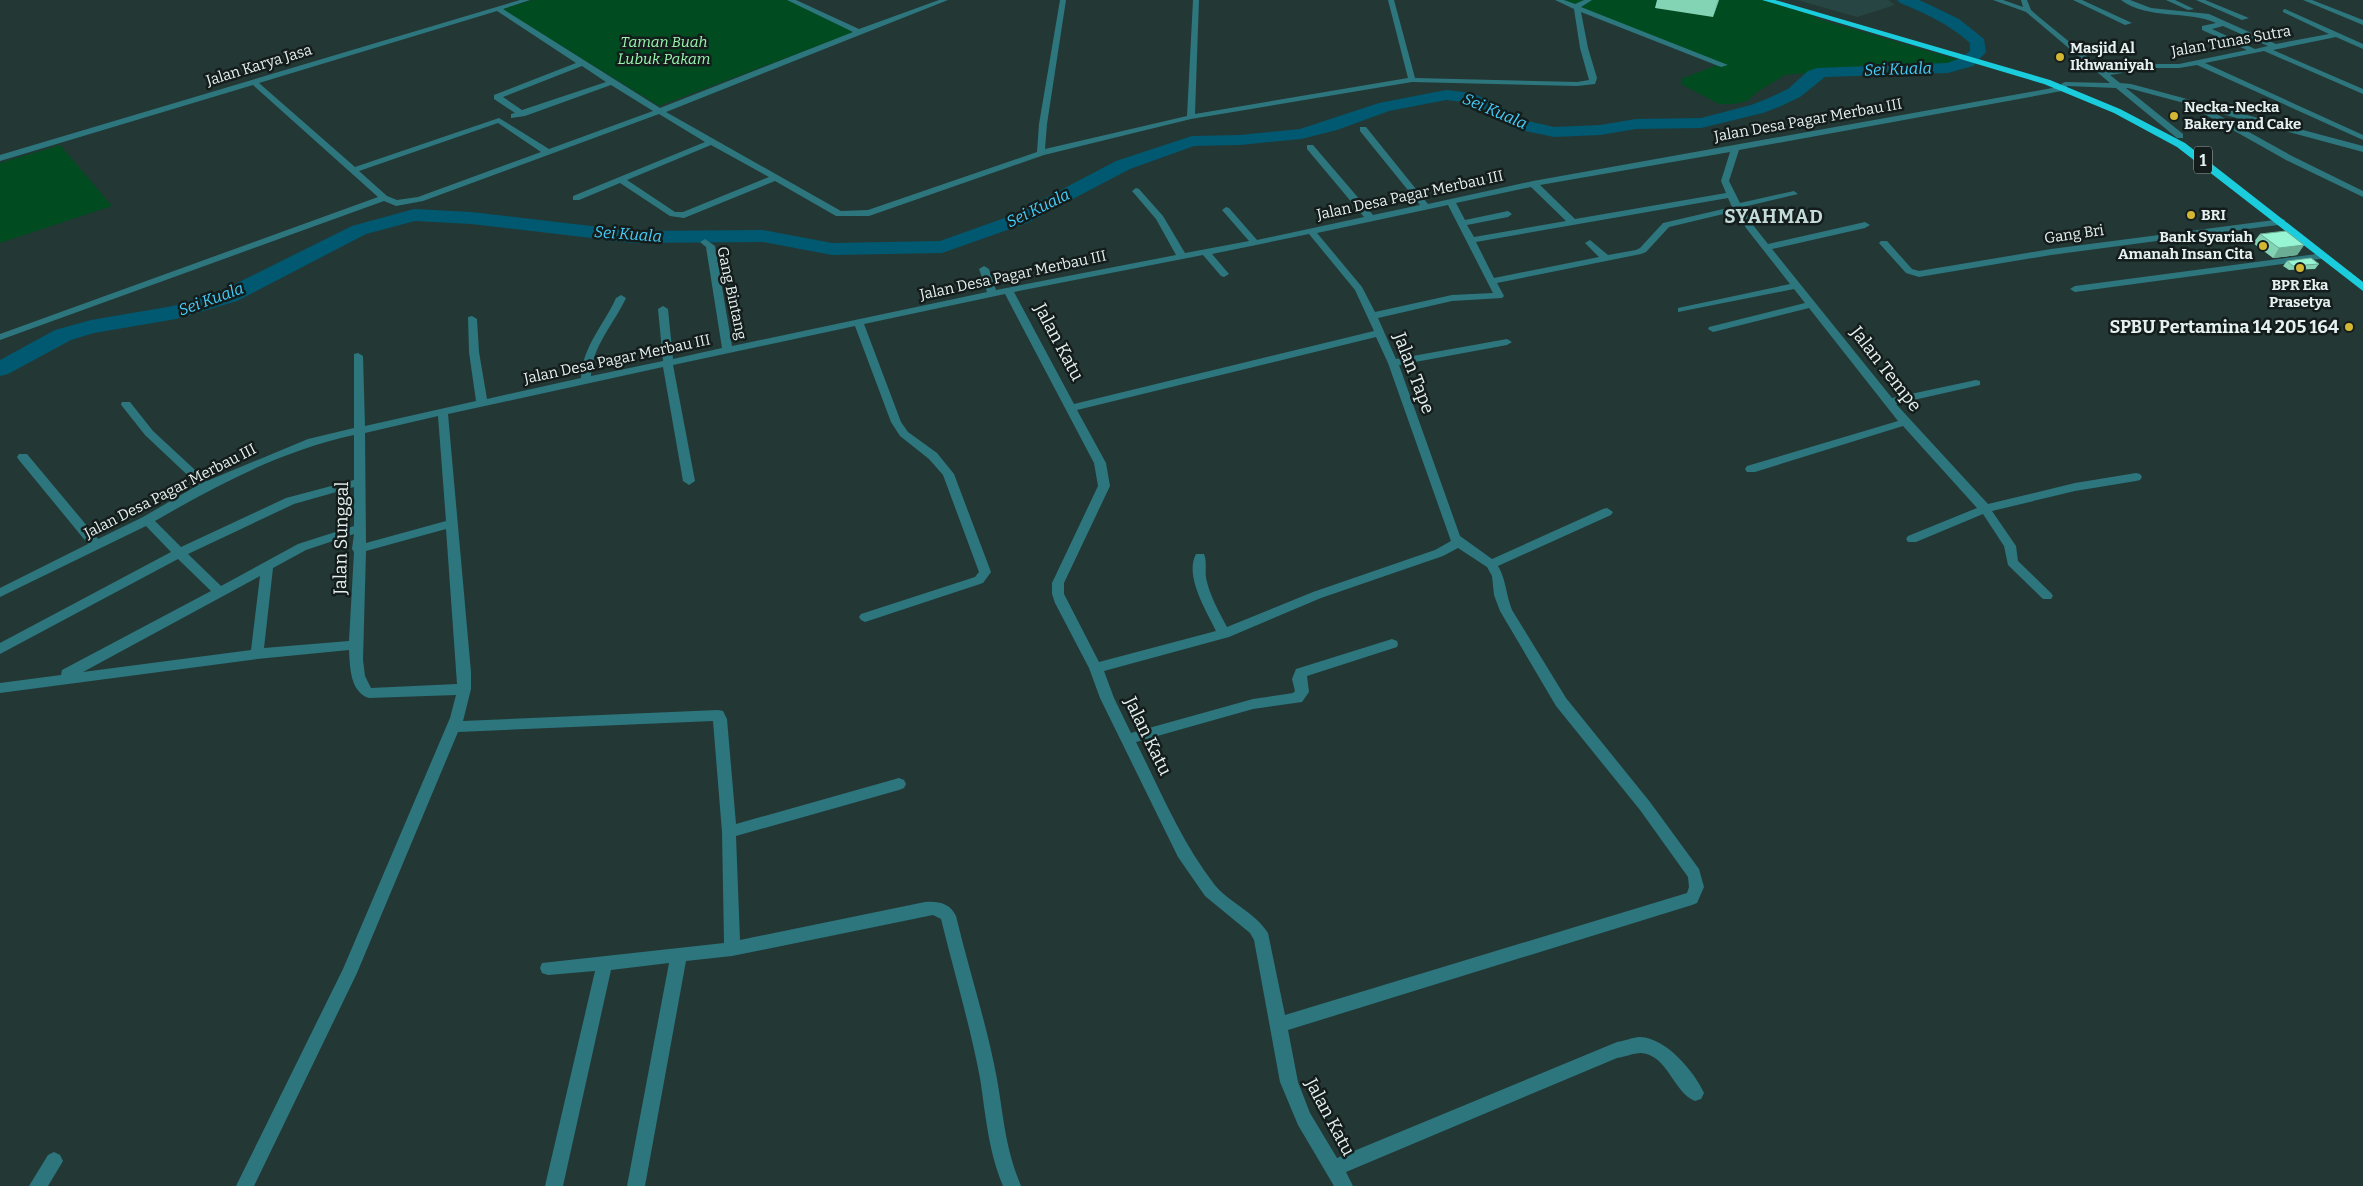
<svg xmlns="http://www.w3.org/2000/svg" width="2363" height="1186" font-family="Bitter,serif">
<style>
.built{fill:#274542}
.green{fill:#004b1f}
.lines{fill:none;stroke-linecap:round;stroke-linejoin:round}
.river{fill:#005971;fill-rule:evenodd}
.minor{fill:#2d767e;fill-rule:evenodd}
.highway{fill:#1bccdc;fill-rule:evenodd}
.wall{fill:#83d3b5}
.shaded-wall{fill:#6aac94}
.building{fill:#98f5d3;stroke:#6aac94}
.poi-dot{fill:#d4b635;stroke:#141d1c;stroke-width:2}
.labels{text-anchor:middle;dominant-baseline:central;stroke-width:5;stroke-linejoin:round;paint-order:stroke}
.far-street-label{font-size:15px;fill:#e5f1f0;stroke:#141d1c}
.far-park-label{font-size:15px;font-style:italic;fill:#9af5ae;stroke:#141d1c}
.far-poi-label{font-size:15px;font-weight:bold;fill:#e5f1f0;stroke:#141d1c;text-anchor:start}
.far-water-label{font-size:16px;font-style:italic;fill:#45cffc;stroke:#141d1c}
.shield{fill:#141d1c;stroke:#a6b1b0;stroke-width:1}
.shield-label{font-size:16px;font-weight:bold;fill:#e5f1f0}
.poi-label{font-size:18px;font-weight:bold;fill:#e5f1f0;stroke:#141d1c;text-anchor:end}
.street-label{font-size:18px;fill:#e5f1f0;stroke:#141d1c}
.far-district-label{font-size:19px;font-weight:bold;letter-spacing:1px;fill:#c3dbd8;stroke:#141d1c}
</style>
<rect width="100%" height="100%" fill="#233835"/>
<path class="built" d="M1797,0H1888L1895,5L1857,17Z"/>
<g class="green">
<path d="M532,0H789L854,32L659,106L502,9Z"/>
<path d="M1560,0H1763L1816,16L1815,18L1959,60L1947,65L1859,68L1785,75L1757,92L1747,101L1734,104H1719L1681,84V79L1722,63Z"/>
<path d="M60,145L112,206L0,243V163Z"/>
</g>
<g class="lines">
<path class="river" d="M1897,0H1919L1930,5L1959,19L1984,39L1986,52L1973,66L1948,73L1825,77L1800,97L1781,106L1763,113L1701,128L1636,129L1600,135L1554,137L1516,129L1463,102L1446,100L1389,111L1337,130L1301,139L1240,145L1194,146L1130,169L1027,223L942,253L832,255L763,242L634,243L471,224L415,221L366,234L237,301L176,319L94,333L71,340L8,374L0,376V360L55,330L91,320L173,306L221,291L352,226L414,209L471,212L634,231L763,230L832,243L940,241L1013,215L1116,161L1192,136L1240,135L1300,129L1379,103L1446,90L1473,93L1528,121L1554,127L1600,125L1636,119L1701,118L1751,105L1769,98L1788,89L1808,71L1817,68L1947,63L1961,58L1970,51V43C1950,25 1925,13 1900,3Z"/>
<g class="minor">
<path d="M520,0H530L503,9L660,108L853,32L787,0H796L859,29L939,0H948L666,112L841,211L868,210L1037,152L1039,124L1060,0H1066L1047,124L1045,149L1187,116L1193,0H1199L1195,114L1408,78L1388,0H1394L1415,78L1577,82L1589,80L1580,48L1574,9L1555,0H1564L1575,4L1584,0H1592L1581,7L1728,65L1721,67L1581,12L1588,48L1597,78L1595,84L1577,86L1412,82L1191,119L1044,155L869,216H836L775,181L684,218L670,216L620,183L579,200H573V196L705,142L659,114L423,201L396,206L384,201L0,340V334L378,197L253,85L0,161V155ZM497,11L576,63L494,95V99L515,113L511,114V118L525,116L611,85L653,111L549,149L499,118L355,167L259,83ZM582,66L606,82L522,110L503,97ZM498,123L541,152L418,197L397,200L387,196L359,171ZM711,145L769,177L683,212H675L627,180Z"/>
<path d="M1993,0H2003L2023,7L2021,0H2027L2031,10L2039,17L2105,71L2154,64H2179L2247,50L2202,30V26L2216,23C2187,10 2148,20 2121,0H2130L2151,8L2209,14L2276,44L2329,34L2283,12V10L2285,9L2363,44V49L2336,37L2273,50L2363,89V94L2264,51L2205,63L2363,135V140L2197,65L2179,68H2154L2110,75L2120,83L2131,84L2363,146V152L2211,111L2292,156L2363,191V197L2286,160L2199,111V107L2128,88H2126L2183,134V138H2177L2116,88L2067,86V90L2030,97L1739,150L1729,181L1740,203L1794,191L1798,194L1743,207L1753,225L1768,244L1865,222L1870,225L1865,228L1772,249L1892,398L1976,380L1980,381V385L1896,404L1988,504L2075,483L2136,473L2140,474L2142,477L2140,480L2136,481L2075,491L1992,511L2016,546L2018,561L2051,593L2053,596L2051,599H2043L2008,565L2004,546L1983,514L1916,542H1908L1906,539L1908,536L1977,508L1903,426L1755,472H1747L1745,469L1747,466L1898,421L1809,308L1713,332L1708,329L1709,327L1805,303L1794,289L1678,312V308L1790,284L1746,228L1736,211L1669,227L1646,252L1641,254L1497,283L1504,296L1502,298L1452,301L1378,318L1396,359L1507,339L1512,342L1507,345L1399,365L1460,536L1492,559L1603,509L1607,508L1613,512L1611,515L1498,566C1506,579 1506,595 1512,610L1566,698L1650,802L1699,869L1704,887L1697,903L1692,905L1288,1030L1298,1082L1310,1113L1337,1158L1617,1042C1625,1041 1633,1037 1640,1037C1666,1038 1694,1071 1704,1093L1701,1099L1695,1101C1673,1092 1668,1055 1641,1053C1633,1053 1625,1057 1617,1058L1346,1172L1353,1186H1334L1298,1125L1280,1082L1254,940L1250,933L1205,896L1178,857L1100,698L1089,668L1055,603L1052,594V583L1098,486L1094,463L1005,294L864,324L901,422L908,432L937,453L954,474L991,572L983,583L865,622L861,620L859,617L861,614L975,577L979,572L943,475L929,459L900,436L891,422L855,326L673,365L695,481L689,485L683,481L663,367L448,414L471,672V689L463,721L718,710L723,711L727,719L736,824L899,778L904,780L906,784L904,788L899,790L736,836L740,940L925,902C938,901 950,903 956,916C969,970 987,1025 997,1079C1004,1119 1005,1147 1021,1186H1003C988,1149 986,1117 980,1078C970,1025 954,972 941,919L933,915L732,956L686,961L645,1186H627L669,963L611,970L563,1186H545L595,971L548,975L542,973L540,968L542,963L724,943L722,832L713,721L458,732L357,973L254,1186H236L343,969L450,718L456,695L369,698C350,692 350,667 349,650L257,659L0,693V683L61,675L62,670L211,591L178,559L0,654V643L171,552L146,526L0,597V588L88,544L19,460L17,457L19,454H27L98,539L143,517L198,485L145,435L122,406L121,404L122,402H130L153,431L207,481L308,439L354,428V354L358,353L363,356L365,426L476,401L469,352L468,317L472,316L477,319L479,352L487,399L581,378C582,347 604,325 616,298L621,295L626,298C614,324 592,346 591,376L663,361L658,309L663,306L668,309L673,359L722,348L706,247L700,242L705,239L715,246L732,346L987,292L979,269L984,266L989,269L996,290L1176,255L1156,219L1132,191L1136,188L1139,189L1163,216L1185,253L1249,241L1222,210L1226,207L1229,208L1257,240L1364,217L1307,149V145H1313L1373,215L1420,205L1360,131V127H1366L1428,204L1533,181L2030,92L2063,86L2061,84L2065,82L2110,83L2026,12ZM2223,26L2268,46L2255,49L2212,29ZM1730,152L1721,181L1726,193L1575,219L1540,185ZM1531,187L1566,221L1474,237L1467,225L1508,217L1512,214L1508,211L1465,220L1456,203ZM1728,198L1732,207L1663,223L1640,248L1636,250L1608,255L1590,240L1585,243L1599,257L1494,278L1476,242ZM1448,205L1493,293L1452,295L1375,312L1362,287L1317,233ZM1309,234L1355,290L1374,331L1074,404L1014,292L1203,255L1221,276L1224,277L1229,274L1212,254ZM1376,337L1388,363L1451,541L1435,550L1313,592L1227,627C1219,612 1210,596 1206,578C1205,570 1207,561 1204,554H1196C1184,576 1207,612 1216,631L1099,662L1064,594V583L1110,486L1106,463L1077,410ZM438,416L446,521L366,543L365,433ZM354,435V480L286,498L181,547L155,521C219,484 281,451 354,435ZM354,487V526L298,544L221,586L188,554L294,504ZM446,529L457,684L371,688L365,676L363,660L366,551ZM354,534L352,549L354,552L349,641L264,648L273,568L306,550ZM1458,548L1487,567L1492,576L1494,595L1500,611L1556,706L1640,810L1688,877L1689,887L1687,893L1285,1015L1268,933C1255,912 1229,903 1214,884C1181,841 1160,790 1136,742L1253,709L1302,702L1309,692L1307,676L1397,647L1398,644L1397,641L1392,639L1296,669L1292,679L1295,691L1293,693L1253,699L1131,733L1114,698L1104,671L1229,637L1321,598L1443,556ZM260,576L251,650L83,672Z"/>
<path d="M2073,0H2082L2132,23L2125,25Z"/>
<path d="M2166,0H2175L2194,9L2188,10Z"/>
<path d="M2196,0H2205L2249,18L2242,20Z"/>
<path d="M2303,0H2312L2363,20V25Z"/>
<path d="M2282,219L2285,220V224L2051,255L1919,277L1906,273L1879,243L1881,241H1887L1912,269L1919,271L2051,249Z"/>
<path d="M2324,253L2329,256L2327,258L2075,292L2070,289L2075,286Z"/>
<path d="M54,1152L60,1155L63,1161L48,1186H29L48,1155Z"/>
</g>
<path class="highway" d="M1762,0H1775L2050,80L2120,109L2185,143L2363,282V291L2177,147L2114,113L2044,84Z"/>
</g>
<g class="wall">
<path d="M1657,0H1719L1713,17L1655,8Z"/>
<path d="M2260,234L2304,245L2297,255L2273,258L2253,243Z"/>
<path d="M2287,261L2319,264L2315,269L2289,270L2283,266Z"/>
</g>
<g class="shaded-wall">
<path d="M1718,0H1719L1713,17Z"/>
<path d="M2304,245L2297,255L2273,258L2279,248Z"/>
</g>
<g class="building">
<path d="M2286,231L2304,245L2279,248L2260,234Z"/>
<path d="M2311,258L2319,264L2293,266L2287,261Z"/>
</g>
<g class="poi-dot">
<circle cx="2060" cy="57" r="5"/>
<circle cx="2174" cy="116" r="5"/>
<circle cx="2191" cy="215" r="5"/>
<circle cx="2263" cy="246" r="5"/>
<circle cx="2300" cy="268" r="5"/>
<circle cx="2349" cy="327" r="5"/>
</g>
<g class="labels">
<g class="far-street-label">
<text transform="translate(2231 41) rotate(-10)">Jalan Tunas Sutra</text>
<text transform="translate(259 65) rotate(-17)">Jalan Karya Jasa</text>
<text transform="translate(1808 120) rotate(-10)">Jalan Desa Pagar Merbau III</text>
<text transform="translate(1410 195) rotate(-12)">Jalan Desa Pagar Merbau III</text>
<text transform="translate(2074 234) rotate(-8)">Gang Bri</text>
<text transform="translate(1013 275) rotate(-12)">Jalan Desa Pagar Merbau III</text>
<text transform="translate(732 293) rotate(78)">Gang Bintang</text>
<text transform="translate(617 359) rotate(-12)">Jalan Desa Pagar Merbau III</text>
<text transform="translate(170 491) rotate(-27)">Jalan Desa Pagar Merbau III</text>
</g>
<g class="far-park-label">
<text x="664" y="42">Taman Buah<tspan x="664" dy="17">Lubuk Pakam</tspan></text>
</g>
<g class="far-poi-label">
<text x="2070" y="48">Masjid Al<tspan x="2070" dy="17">Ikhwaniyah</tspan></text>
<text x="2184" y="107">Necka-Necka<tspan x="2184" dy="17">Bakery and Cake</tspan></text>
<text x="2201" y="215">BRI</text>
<text x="2253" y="237" text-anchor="end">Bank Syariah<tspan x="2253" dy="17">Amanah Insan Cita</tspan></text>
<text x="2300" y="285" text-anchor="middle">BPR Eka<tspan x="2300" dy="17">Prasetya</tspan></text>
</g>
<g class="far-water-label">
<text transform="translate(1898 69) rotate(-2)">Sei Kuala</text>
<text transform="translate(1495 111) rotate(23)">Sei Kuala</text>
<text transform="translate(1038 208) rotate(-26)">Sei Kuala</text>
<text transform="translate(628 234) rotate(4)">Sei Kuala</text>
<text transform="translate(211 299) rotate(-20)">Sei Kuala</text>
</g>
<rect class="shield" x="2194" y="146.5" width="18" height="27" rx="4"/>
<g class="shield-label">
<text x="2203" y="160">1</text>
</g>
<g class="poi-label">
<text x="2339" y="327">SPBU Pertamina 14 205 164</text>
</g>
<g class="street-label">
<text transform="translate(1059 342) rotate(62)">Jalan Katu</text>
<text transform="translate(1886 369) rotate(52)">Jalan Tempe</text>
<text transform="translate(1414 373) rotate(69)">Jalan Tape</text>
<text transform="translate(341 538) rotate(-89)">Jalan Sunggal</text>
<text transform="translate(1148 736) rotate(64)">Jalan Katu</text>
<text transform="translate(1330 1117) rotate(62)">Jalan Katu</text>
</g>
<g class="far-district-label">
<text x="1774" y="216">SYAHMAD</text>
</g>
</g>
</svg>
